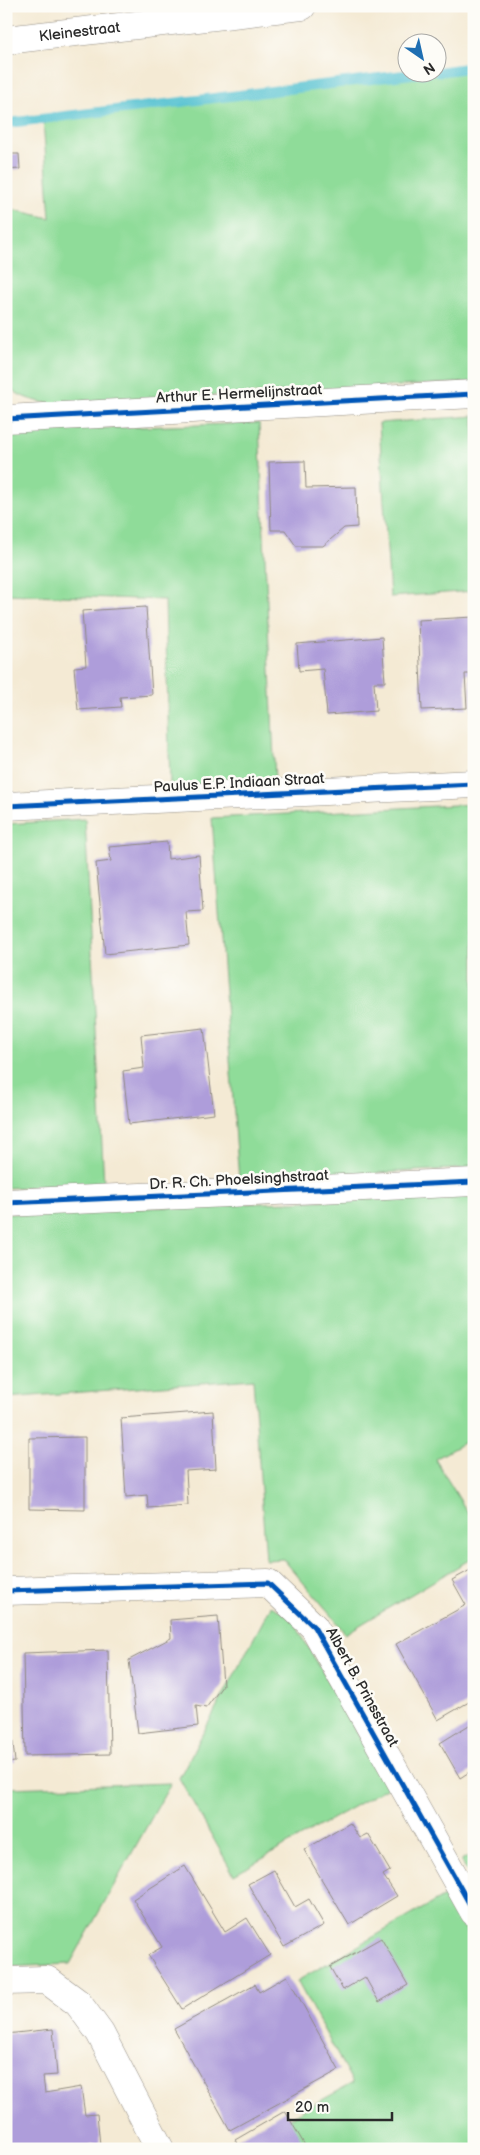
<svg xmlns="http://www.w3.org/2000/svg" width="480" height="2155" font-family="'Balsamiq Sans',sans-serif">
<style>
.green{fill:#8fdc99;stroke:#5d8462}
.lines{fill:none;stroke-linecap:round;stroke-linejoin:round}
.stream{stroke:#58c3d2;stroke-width:10}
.building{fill:#ae9dda}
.minor-casing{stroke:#908a80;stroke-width:29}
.minor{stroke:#fff;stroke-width:28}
.cycleway-casing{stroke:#fdfcf7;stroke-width:8}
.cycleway{stroke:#0057b8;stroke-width:5}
.labels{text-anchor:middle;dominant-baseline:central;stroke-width:5;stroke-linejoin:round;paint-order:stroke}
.street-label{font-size:15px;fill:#2b2b2b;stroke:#fdfcf7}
</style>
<rect width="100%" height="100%" fill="#fdfcf7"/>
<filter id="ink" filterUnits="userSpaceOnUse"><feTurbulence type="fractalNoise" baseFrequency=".02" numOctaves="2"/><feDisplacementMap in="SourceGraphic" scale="10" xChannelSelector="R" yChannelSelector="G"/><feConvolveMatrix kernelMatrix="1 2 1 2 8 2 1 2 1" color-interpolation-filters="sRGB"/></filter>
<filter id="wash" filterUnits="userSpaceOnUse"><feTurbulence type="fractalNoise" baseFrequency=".0096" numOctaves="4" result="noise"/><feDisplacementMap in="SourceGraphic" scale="20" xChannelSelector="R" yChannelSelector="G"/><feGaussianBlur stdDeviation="1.12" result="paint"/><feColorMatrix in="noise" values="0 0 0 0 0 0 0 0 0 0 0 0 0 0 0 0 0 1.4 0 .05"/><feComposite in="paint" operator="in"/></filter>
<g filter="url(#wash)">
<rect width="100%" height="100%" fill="#f4ead4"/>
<g class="green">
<path d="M466,68L474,170V382L52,404C35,401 18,398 6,384V208L50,218L43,119Z"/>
<path d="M474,416V591L390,597L379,423Z"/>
<path d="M259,423L275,782L170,786L165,600L6,594V437L9,434L22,431Z"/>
<path d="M474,804V1168L239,1180L212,818Z"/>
<path d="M85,819L104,1184L6,1188V824Z"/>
<path d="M454,1195L474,1197V1437L435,1459L474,1523V1557L345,1634L333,1617L283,1559L266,1560L253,1379L6,1398V1214Z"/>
<path d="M271,1606L291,1617L388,1787L234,1875L179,1778Z"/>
<path d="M171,1783L70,1964L6,1967V1788Z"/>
<path d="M474,1853V1884L461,1860Z"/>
<path d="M446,1895L474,1944V2149H232L353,2083L297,1981Z"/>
</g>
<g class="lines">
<g class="stream">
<path d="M438,72L474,67"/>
<path d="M8,123L429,72"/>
</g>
</g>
<g id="blocks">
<g class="building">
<path d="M6,154H19L20,169L6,170Z"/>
<path d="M305,461L306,488L356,487L357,527L344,528L323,546H296L285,530H271L269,462Z"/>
<path d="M146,607L152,695L120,697L121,707L78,710L74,667L86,666L82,611Z"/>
<path d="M474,617V718H472L470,674H465L467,708L422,710L418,620Z"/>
<path d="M382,637L385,682H374L376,711L327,715L323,669L299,671L297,644Z"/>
<path d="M167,842L168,859L199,855L203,911L186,912L189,945L105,954L96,863L111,861L109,847Z"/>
<path d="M204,1028L214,1114L129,1124L123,1071L144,1068L141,1035Z"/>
<path d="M213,1411L216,1469L186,1471L188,1505L148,1508L147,1495L126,1497L121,1418Z"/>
<path d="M85,1437V1510L29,1509V1438Z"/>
<path d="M474,1568V1699L438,1720L396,1644L466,1605L452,1580Z"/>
<path d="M218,1616L223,1685L206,1708L196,1706L198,1726L138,1733L129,1660L171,1638L170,1620Z"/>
<path d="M108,1650L110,1754L25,1756L23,1653Z"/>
<path d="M9,1705L15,1762L6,1763V1706Z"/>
<path d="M474,1722V1769L460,1778L440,1743Z"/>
<path d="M350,1823L360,1838L368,1834L390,1871L383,1875L397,1896L349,1925L304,1850Z"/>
<path d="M185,1866L225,1932L247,1918L270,1955L182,2009L148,1955L162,1947L133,1899Z"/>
<path d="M274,1870L295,1907L309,1899L324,1925L284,1947L248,1884Z"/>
<path d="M381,1938L408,1985L379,2002L365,1977L343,1990L330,1967Z"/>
<path d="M287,1976L339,2070L230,2130L174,2029L255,1984L259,1992Z"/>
<path d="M53,2029L57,2075L43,2076L45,2093L81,2087L85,2115L97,2114L100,2145H90L91,2149H6V2034Z"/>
<path d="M285,2111L307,2149H240L235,2140Z"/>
</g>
</g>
</g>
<g filter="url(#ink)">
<use href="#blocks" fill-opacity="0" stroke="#908a80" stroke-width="1"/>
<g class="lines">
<defs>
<g id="minor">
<path id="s1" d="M6,40L302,6"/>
<path d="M6,419L474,394"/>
<path d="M6,806L474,784"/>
<path d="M6,1203L474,1182"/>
<path d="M6,1591L268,1583L314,1627L474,1912"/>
<path d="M6,1981L47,1980L78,2003L100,2033L160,2149"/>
</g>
</defs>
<use href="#minor" class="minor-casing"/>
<use href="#minor" class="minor"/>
<defs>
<g id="cycleway">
<path d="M6,419L474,394"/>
<path d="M6,806L474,784"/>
<path d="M6,1203L474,1182"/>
<path d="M6,1591L268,1583L314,1627L474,1912"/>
</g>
</defs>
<use href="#cycleway" class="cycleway-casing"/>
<use href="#cycleway" class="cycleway"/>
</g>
</g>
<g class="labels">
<g class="street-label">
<text stroke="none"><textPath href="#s1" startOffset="74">Kleinestraat</textPath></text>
<text transform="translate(239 394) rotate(-3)">Arthur E. Hermelijnstraat</text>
<text transform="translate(239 783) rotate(-3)">Paulus E.P. Indiaan Straat</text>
<text transform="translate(239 1180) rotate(-3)">Dr. R. Ch. Phoelsinghstraat</text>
<text transform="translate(362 1687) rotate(61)">Albert B. Prinsstraat</text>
</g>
</g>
<rect width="480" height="2155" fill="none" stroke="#fdfcf7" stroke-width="25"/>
<g transform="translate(422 58) rotate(146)"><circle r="24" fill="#fdfcf7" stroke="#a9a8a5"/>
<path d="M0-4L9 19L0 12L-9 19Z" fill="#1f6fb2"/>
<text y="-8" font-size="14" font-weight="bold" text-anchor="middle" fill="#2b2b2b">N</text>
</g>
<path d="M288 2112v8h104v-8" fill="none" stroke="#2b2b2b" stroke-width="2.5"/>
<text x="295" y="2112" font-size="15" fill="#2b2b2b" stroke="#fdfcf7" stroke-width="4" paint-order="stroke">20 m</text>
</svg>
